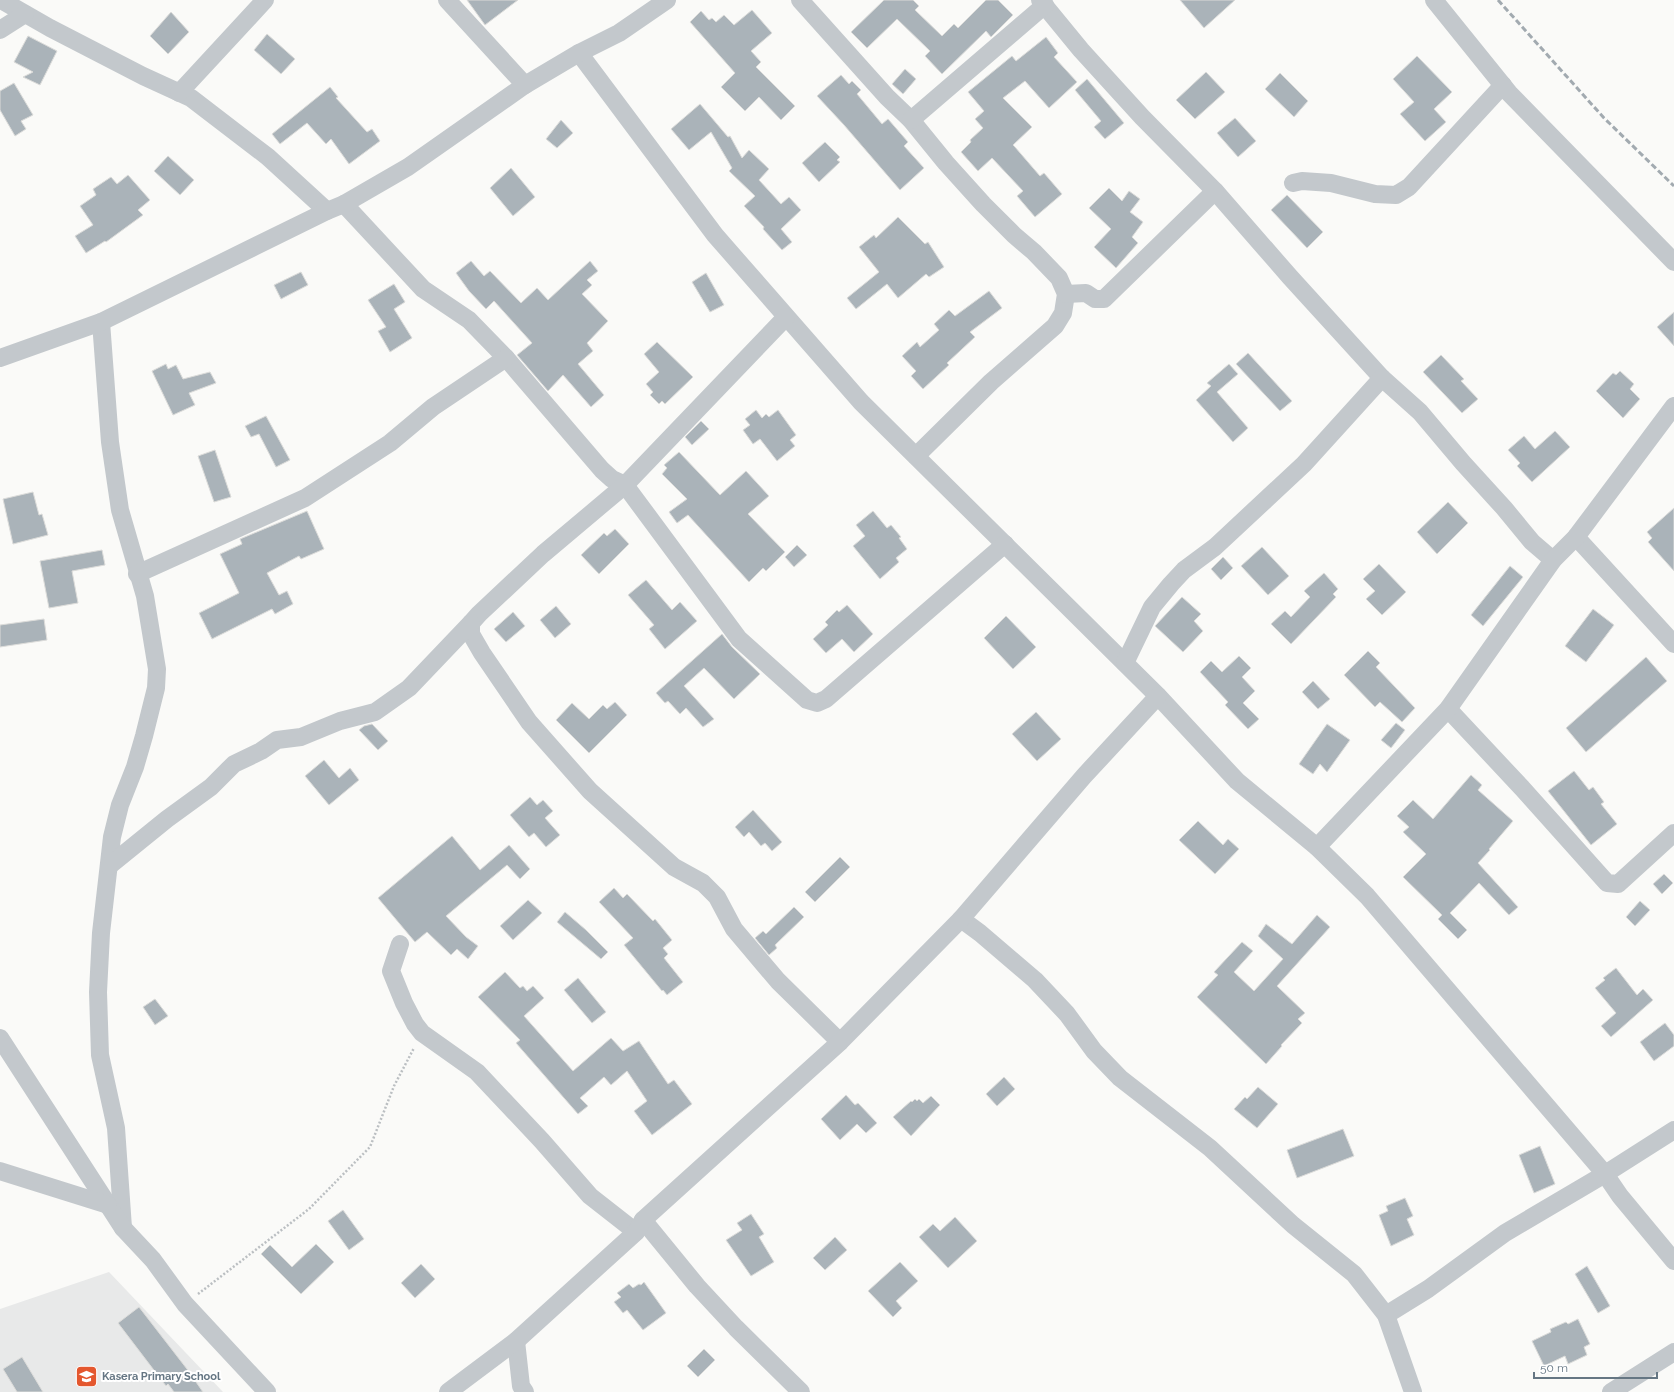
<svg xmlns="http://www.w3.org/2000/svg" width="1674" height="1392" font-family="Raleway,sans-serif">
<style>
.built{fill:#e8e9e9}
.building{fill:#aab3b9;stroke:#dcdcda}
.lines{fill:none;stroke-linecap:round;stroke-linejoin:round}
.path{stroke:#bbbfc2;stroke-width:2.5;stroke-dasharray:2 2;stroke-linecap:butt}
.street{stroke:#c3c8cc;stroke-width:18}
.rail{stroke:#a2aab0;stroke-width:3;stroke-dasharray:6 3;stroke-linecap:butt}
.labels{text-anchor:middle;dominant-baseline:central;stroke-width:4;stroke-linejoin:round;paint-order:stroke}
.poi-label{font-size:11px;font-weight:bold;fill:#657683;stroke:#fff;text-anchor:start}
</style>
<rect width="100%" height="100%" fill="#fafaf8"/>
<path class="built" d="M109,1272L223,1392H0V1309Z"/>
<g class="building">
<path d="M467,0H518L485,25Z"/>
<path d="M884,0H913L919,6L915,10L942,36L954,24L958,28L986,0H998L1013,15L991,37L986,31L942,74L925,56L930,51L897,19L867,48L851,32Z"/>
<path d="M1180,0H1235L1204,28Z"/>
<path d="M752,10L772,33L751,51L761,62L756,67L795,106L781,120L759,97L745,111L721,87L735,73L690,22L701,11L709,20L712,18L716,22L724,15L734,25Z"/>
<path d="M171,12L189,32L168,54L150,36Z"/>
<path d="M267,34L295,59L281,74L254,50Z"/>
<path d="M28,36L57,51L40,85L23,77L33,72L14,62Z"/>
<path d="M1046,37L1058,53L1054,57L1077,82L1049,108L1025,81L1003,98L1032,127L1013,145L1015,147L1040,176L1044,173L1062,194L1035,217L1017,196L1023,191L992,158L978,171L961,152L971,142L970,140L983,128L975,119L984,111L968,92L1012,56L1016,61Z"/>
<path d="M1417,56L1452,92L1434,109L1446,122L1425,141L1400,114L1414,102L1393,79Z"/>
<path d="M905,69L916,79L903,94L892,84Z"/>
<path d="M1206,72L1225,92L1195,119L1176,100Z"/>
<path d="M1280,73L1308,101L1294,117L1265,89Z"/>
<path d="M841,75L849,84L852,81L861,90L857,94L882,124L888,119L908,142L904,146L924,168L900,190L844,125L817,96Z"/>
<path d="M1087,79L1124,123L1105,139L1094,127L1101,121L1075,90Z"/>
<path d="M14,83L33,115L21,121L26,129L15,136L0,110V91Z"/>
<path d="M330,87L338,97L336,98L367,132L372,129L380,141L349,164L331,139L326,144L307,123L280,144L272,134Z"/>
<path d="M700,104L728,137L730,136L742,158L749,150L769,169L759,180L781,204L789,197L801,210L781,229L792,242L782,250L763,229L764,227L744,206L755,196L729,171L732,168L711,132L689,150L671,129Z"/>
<path d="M1235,118L1256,141L1238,157L1217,133Z"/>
<path d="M561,120L573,133L557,148L546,139Z"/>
<path d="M825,142L840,157L837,160L840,162L819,182L802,163Z"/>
<path d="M168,156L194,180L180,195L154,171Z"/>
<path d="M511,168L535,197L513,216L490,188Z"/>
<path d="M128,175L150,200L138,210L143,215L106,242L105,241L86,253L75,236L93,225L80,206L96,195L93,189L111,177L117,184Z"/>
<path d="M1109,188L1122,201L1129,191L1140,199L1130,212L1143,222L1132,237L1138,243L1116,268L1094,247L1111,229L1089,208Z"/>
<path d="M1287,195L1323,232L1307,248L1271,210Z"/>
<path d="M898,217L925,244L928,242L944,267L929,277L926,274L898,298L887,284L856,309L847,298L879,272L859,247L874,235L876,238Z"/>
<path d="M471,261L484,276L490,271L521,303L537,288L548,300L590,261L598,271L587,280L592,285L582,294L608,321L587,343L593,351L578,364L604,395L591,407L563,375L548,391L517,355L532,343L494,301L486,309L469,291L456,273Z"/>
<path d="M301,272L308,285L281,299L274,285Z"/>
<path d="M706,273L724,305L710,312L692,282Z"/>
<path d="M394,284L405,302L394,309L412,338L390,352L378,331L386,327L368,300Z"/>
<path d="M989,291L1002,308L970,332L975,337L947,363L949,365L923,389L911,376L916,371L902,356L917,342L920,347L939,330L934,324L949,310L955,316Z"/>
<path d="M1674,312V346L1657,327Z"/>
<path d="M657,342L693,377L665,404L662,401L659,404L650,395L653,392L646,384L659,372L644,354Z"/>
<path d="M1248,353L1292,401L1280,411L1236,364Z"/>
<path d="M1441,355L1464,379L1461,381L1478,399L1462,413L1423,372Z"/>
<path d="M166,364L168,369L176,365L183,379L210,372L216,383L189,393L195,405L173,415L152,371Z"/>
<path d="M1229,364L1238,374L1217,392L1248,428L1233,442L1196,400L1211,386L1207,383Z"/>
<path d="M1620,371L1634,384L1630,389L1640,399L1623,418L1596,391L1613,373L1616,375Z"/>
<path d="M756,410L762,418L766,414L769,417L778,410L796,435L790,440L795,446L777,461L760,439L753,444L743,430L750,425L745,419Z"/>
<path d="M266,416L290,460L276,467L259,434L251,437L245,426Z"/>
<path d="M701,421L709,429L692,445L685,437Z"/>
<path d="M1555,431L1570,447L1532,482L1517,466L1520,463L1508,450L1524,436L1535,449Z"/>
<path d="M215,450L231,497L214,502L198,456Z"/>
<path d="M679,452L720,495L746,471L769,496L748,514L785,552L766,571L763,568L749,582L688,515L677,523L669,512L687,499L662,474L667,468L664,465Z"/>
<path d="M33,492L39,515L42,514L48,535L13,544L3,499Z"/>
<path d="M1448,502L1468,523L1437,554L1417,532Z"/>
<path d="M1674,508V571L1648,542L1652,538L1647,532Z"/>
<path d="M307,511L324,549L301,559L299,556L267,573L279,595L287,591L293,604L275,614L272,609L212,639L199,613L239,593L220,554L242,544L240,539Z"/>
<path d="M873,511L887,528L891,525L901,537L899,538L907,549L896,558L899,562L880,579L853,546L865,536L856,525Z"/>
<path d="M615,529L629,544L599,574L581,555L604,533L607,536Z"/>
<path d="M797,545L807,555L794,567L785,557Z"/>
<path d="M1262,547L1289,576L1268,595L1241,566Z"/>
<path d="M102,550L105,565L72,571L78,603L49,608L40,561Z"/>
<path d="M1223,557L1233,568L1221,580L1211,569Z"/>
<path d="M1379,564L1406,592L1382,615L1366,599L1375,591L1363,579Z"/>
<path d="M1510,566L1523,577L1483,626L1471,615Z"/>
<path d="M1324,573L1338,589L1333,594L1336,597L1291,644L1271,624L1285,611L1291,617L1310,597L1304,591Z"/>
<path d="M646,580L672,610L680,602L697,621L665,649L649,629L654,625L628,595Z"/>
<path d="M1182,597L1201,614L1194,621L1203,631L1183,652L1155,626Z"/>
<path d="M847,605L873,634L854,652L842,639L826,653L813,639L828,625L825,622L837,610L839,612Z"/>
<path d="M556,606L571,624L555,638L540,620Z"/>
<path d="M1593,609L1614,625L1586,662L1565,646Z"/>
<path d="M513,612L525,626L506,642L494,629Z"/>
<path d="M1006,616L1036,647L1013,669L984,638Z"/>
<path d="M44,619L47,640L0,647V625Z"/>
<path d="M722,634L732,647L760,674L734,699L704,668L684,686L714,719L703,727L686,708L680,714L668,701L665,703L656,693Z"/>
<path d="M1368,651L1380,663L1376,667L1415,708L1402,722L1380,702L1375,707L1344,675Z"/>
<path d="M1239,656L1251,668L1242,677L1255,691L1243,703L1259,719L1248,729L1225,705L1228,702L1200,672L1211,661L1222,672Z"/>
<path d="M1646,657L1667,681L1586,752L1566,728Z"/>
<path d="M1313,681L1330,699L1318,709L1302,692Z"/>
<path d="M615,702L627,715L589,753L556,720L572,703L589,719L603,705L607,709Z"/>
<path d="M1036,712L1061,739L1037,761L1012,734Z"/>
<path d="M1396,723L1405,730L1391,748L1381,740Z"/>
<path d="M372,724L388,741L378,750L359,730L364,726Z"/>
<path d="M1327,724L1350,740L1327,772L1320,764L1313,774L1299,764Z"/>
<path d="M324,760L339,778L350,768L359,780L329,805L305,776Z"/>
<path d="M1574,771L1589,790L1593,787L1604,802L1601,804L1617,824L1591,845L1548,791Z"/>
<path d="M1471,775L1482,785L1478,790L1513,821L1489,849L1490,850L1478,863L1518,907L1509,915L1479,883L1450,913L1467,930L1458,939L1438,919L1442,915L1403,877L1426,854L1403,832L1409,827L1397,816L1413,800L1433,819Z"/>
<path d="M530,797L537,805L543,800L553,811L545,818L560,835L546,847L534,833L529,837L510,815Z"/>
<path d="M753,810L782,842L772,851L765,843L761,846L749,832L744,837L735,827Z"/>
<path d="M1198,821L1223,845L1228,839L1239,849L1215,874L1179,840Z"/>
<path d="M452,836L480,870L509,845L530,869L520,879L507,865L446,916L466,937L478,946L468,959L457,949L451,955L427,932L415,942L378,898Z"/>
<path d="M840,857L850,867L815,902L805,892Z"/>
<path d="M1664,874L1673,883L1662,894L1653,884Z"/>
<path d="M614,888L623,898L627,894L653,921L655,919L672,940L663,948L668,954L664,958L683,982L667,995L663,990L662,991L624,945L633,938L599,902Z"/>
<path d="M528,900L542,913L513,940L500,926Z"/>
<path d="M1640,901L1650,910L1635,926L1626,917Z"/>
<path d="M794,907L804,917L775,945L777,948L769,955L755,938L763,931L766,934Z"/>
<path d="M565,912L586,930L608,952L601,959L557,922Z"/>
<path d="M1317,915L1330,927L1277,986L1305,1013L1298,1019L1302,1023L1281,1045L1282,1046L1266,1064L1197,997L1218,975L1214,972L1242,942L1253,951L1234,972L1254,991L1283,959L1258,936L1266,924L1292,944Z"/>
<path d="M1616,968L1637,995L1643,989L1653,1000L1611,1037L1601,1026L1616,1013L1595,988L1605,980L1603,978Z"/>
<path d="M505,972L520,988L523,986L527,991L533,986L544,998L524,1016L573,1071L611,1038L623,1051L639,1041L668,1084L674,1080L692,1104L652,1135L634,1111L647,1101L627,1071L611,1085L604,1077L580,1098L588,1106L578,1114L516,1043L520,1040L478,997Z"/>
<path d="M578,978L606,1012L592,1023L564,990Z"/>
<path d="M155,999L168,1016L155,1025L143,1007Z"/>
<path d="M1665,1023L1674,1035V1046L1654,1061L1640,1042Z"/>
<path d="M1004,1077L1015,1089L997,1106L986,1094Z"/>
<path d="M1258,1087L1278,1104L1257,1128L1234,1109L1245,1097L1247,1099Z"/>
<path d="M846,1095L855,1105L858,1103L877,1123L866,1133L857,1124L840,1140L821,1119Z"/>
<path d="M931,1096L940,1105L911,1136L893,1117L911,1101L912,1102L915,1099L917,1101L919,1099L923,1103Z"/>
<path d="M1343,1129L1354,1156L1297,1178L1287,1150Z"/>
<path d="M1540,1146L1555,1184L1534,1193L1519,1155Z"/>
<path d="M1405,1198L1413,1216L1407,1219L1414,1235L1391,1246L1379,1215L1388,1211L1386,1206Z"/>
<path d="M343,1210L364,1239L349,1250L328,1221Z"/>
<path d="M751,1214L764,1234L759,1237L774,1262L751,1276L726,1240L742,1230L737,1223Z"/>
<path d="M955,1217L977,1241L948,1268L919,1237L933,1224L940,1231Z"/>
<path d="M835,1237L847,1250L825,1270L813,1258Z"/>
<path d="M316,1244L334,1262L301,1294L261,1254L270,1245L292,1267Z"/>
<path d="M900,1262L918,1281L896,1301L902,1308L893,1317L868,1291Z"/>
<path d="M421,1264L435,1279L415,1298L401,1283Z"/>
<path d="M1587,1266L1610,1306L1598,1313L1575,1274Z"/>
<path d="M644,1282L666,1313L643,1330L627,1310L623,1313L614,1302L621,1297L617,1293L629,1284L633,1288L639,1284L641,1285Z"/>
<path d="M139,1307L187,1369L203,1392H174L168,1384L166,1386L118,1323Z"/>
<path d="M1578,1319L1590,1344L1584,1347L1587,1355L1568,1364L1565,1356L1544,1366L1532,1341L1551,1332L1550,1329L1566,1322L1568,1324Z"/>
<path d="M704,1349L715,1360L698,1377L687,1366Z"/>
<path d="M22,1357L43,1392H17L3,1369Z"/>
</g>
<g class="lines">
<path class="path" d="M198,1294L309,1209L370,1147L394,1086L414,1048"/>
<g class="street">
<path d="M1,0L50,28L143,76L191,98L268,157L327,211"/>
<path d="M447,0L525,85"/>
<path d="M800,0L887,97L911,120L946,163L983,204L1014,235L1034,252L1059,278L1066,294L1063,313L1055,326L991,382L916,456"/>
<path d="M1040,0L1081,50L1142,117L1215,191L1290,277L1382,378L1420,412L1463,463L1504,508L1532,542L1553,560"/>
<path d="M1434,0L1509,93L1674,262"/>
<path d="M0,30L25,14"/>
<path d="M579,53L715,235L861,402L1158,696L1237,781L1317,847L1367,896L1605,1174L1620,1196L1674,1261"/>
<path d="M179,93L265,0"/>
<path d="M911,120L1045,5"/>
<path d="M1293,183L1302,181L1331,183L1375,194L1396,195L1409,187L1503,85"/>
<path d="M344,204L423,289L469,320L506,358L602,470L612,479L625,485L739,639L807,700L817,703L826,699L1005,544"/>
<path d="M1066,294L1086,293L1095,299H1104L1215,191"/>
<path d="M786,317L625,485L543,554L479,614L471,623V634L482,653L529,722L590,791L674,867L703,883L717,897L734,929L778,981L840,1042"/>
<path d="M101,322L110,442L120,510L145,596L157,669L156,688L144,736L135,767L120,805L112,837L101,933L98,992L100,1055L116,1128L123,1228"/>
<path d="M0,358L101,322L327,211L344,204L408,167L525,85L579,53L619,33L667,0"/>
<path d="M1576,537L1674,644"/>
<path d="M137,574L305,498L390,443L433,407L506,358"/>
<path d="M1125,663L1152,607L1171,584L1184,570L1215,547L1304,464L1382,378"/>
<path d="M1448,709L1522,788L1607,883L1618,884L1674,833"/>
<path d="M1317,847L1448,709L1553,560L1576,537L1674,406"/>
<path d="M109,866L167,819L211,787L234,764L261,751L277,740L301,737L340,721L375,712L409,688L471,623"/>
<path d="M961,919L980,933L1035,980L1067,1014L1094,1051L1120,1078L1210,1148L1293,1225L1354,1274L1386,1315L1413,1392"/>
<path d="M400,944L391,971L404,1003L415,1024L422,1033L477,1072L542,1141L590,1196L636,1232"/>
<path d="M0,1038L123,1228L153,1260L185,1304L267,1392"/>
<path d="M0,1171L108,1205"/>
<path d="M643,1220L697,1286L736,1328L801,1392"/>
<path d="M1386,1315L1428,1289L1505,1233L1605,1174L1674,1130"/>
<path d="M516,1341L521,1386L525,1392"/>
<path d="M448,1392L516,1341L636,1232L643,1220L840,1042L961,919L1084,776L1158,696"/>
<path d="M1611,1392L1674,1352"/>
</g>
<path class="rail" d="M1498,0L1604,118L1674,186"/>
</g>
<defs>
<symbol id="school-square" viewBox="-11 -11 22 22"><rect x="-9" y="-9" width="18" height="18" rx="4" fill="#e4572e" stroke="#fff"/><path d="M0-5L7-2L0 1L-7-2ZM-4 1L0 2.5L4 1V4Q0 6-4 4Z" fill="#fff"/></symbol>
</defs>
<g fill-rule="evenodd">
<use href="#school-square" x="74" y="1364" width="25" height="25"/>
</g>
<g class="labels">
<g class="poi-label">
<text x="102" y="1376">Kasera Primary School</text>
</g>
</g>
<path d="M1534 1372v6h123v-6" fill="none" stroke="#657683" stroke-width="2"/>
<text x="1540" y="1372" font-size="12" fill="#657683" stroke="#ffffff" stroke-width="3" paint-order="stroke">50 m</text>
</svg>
